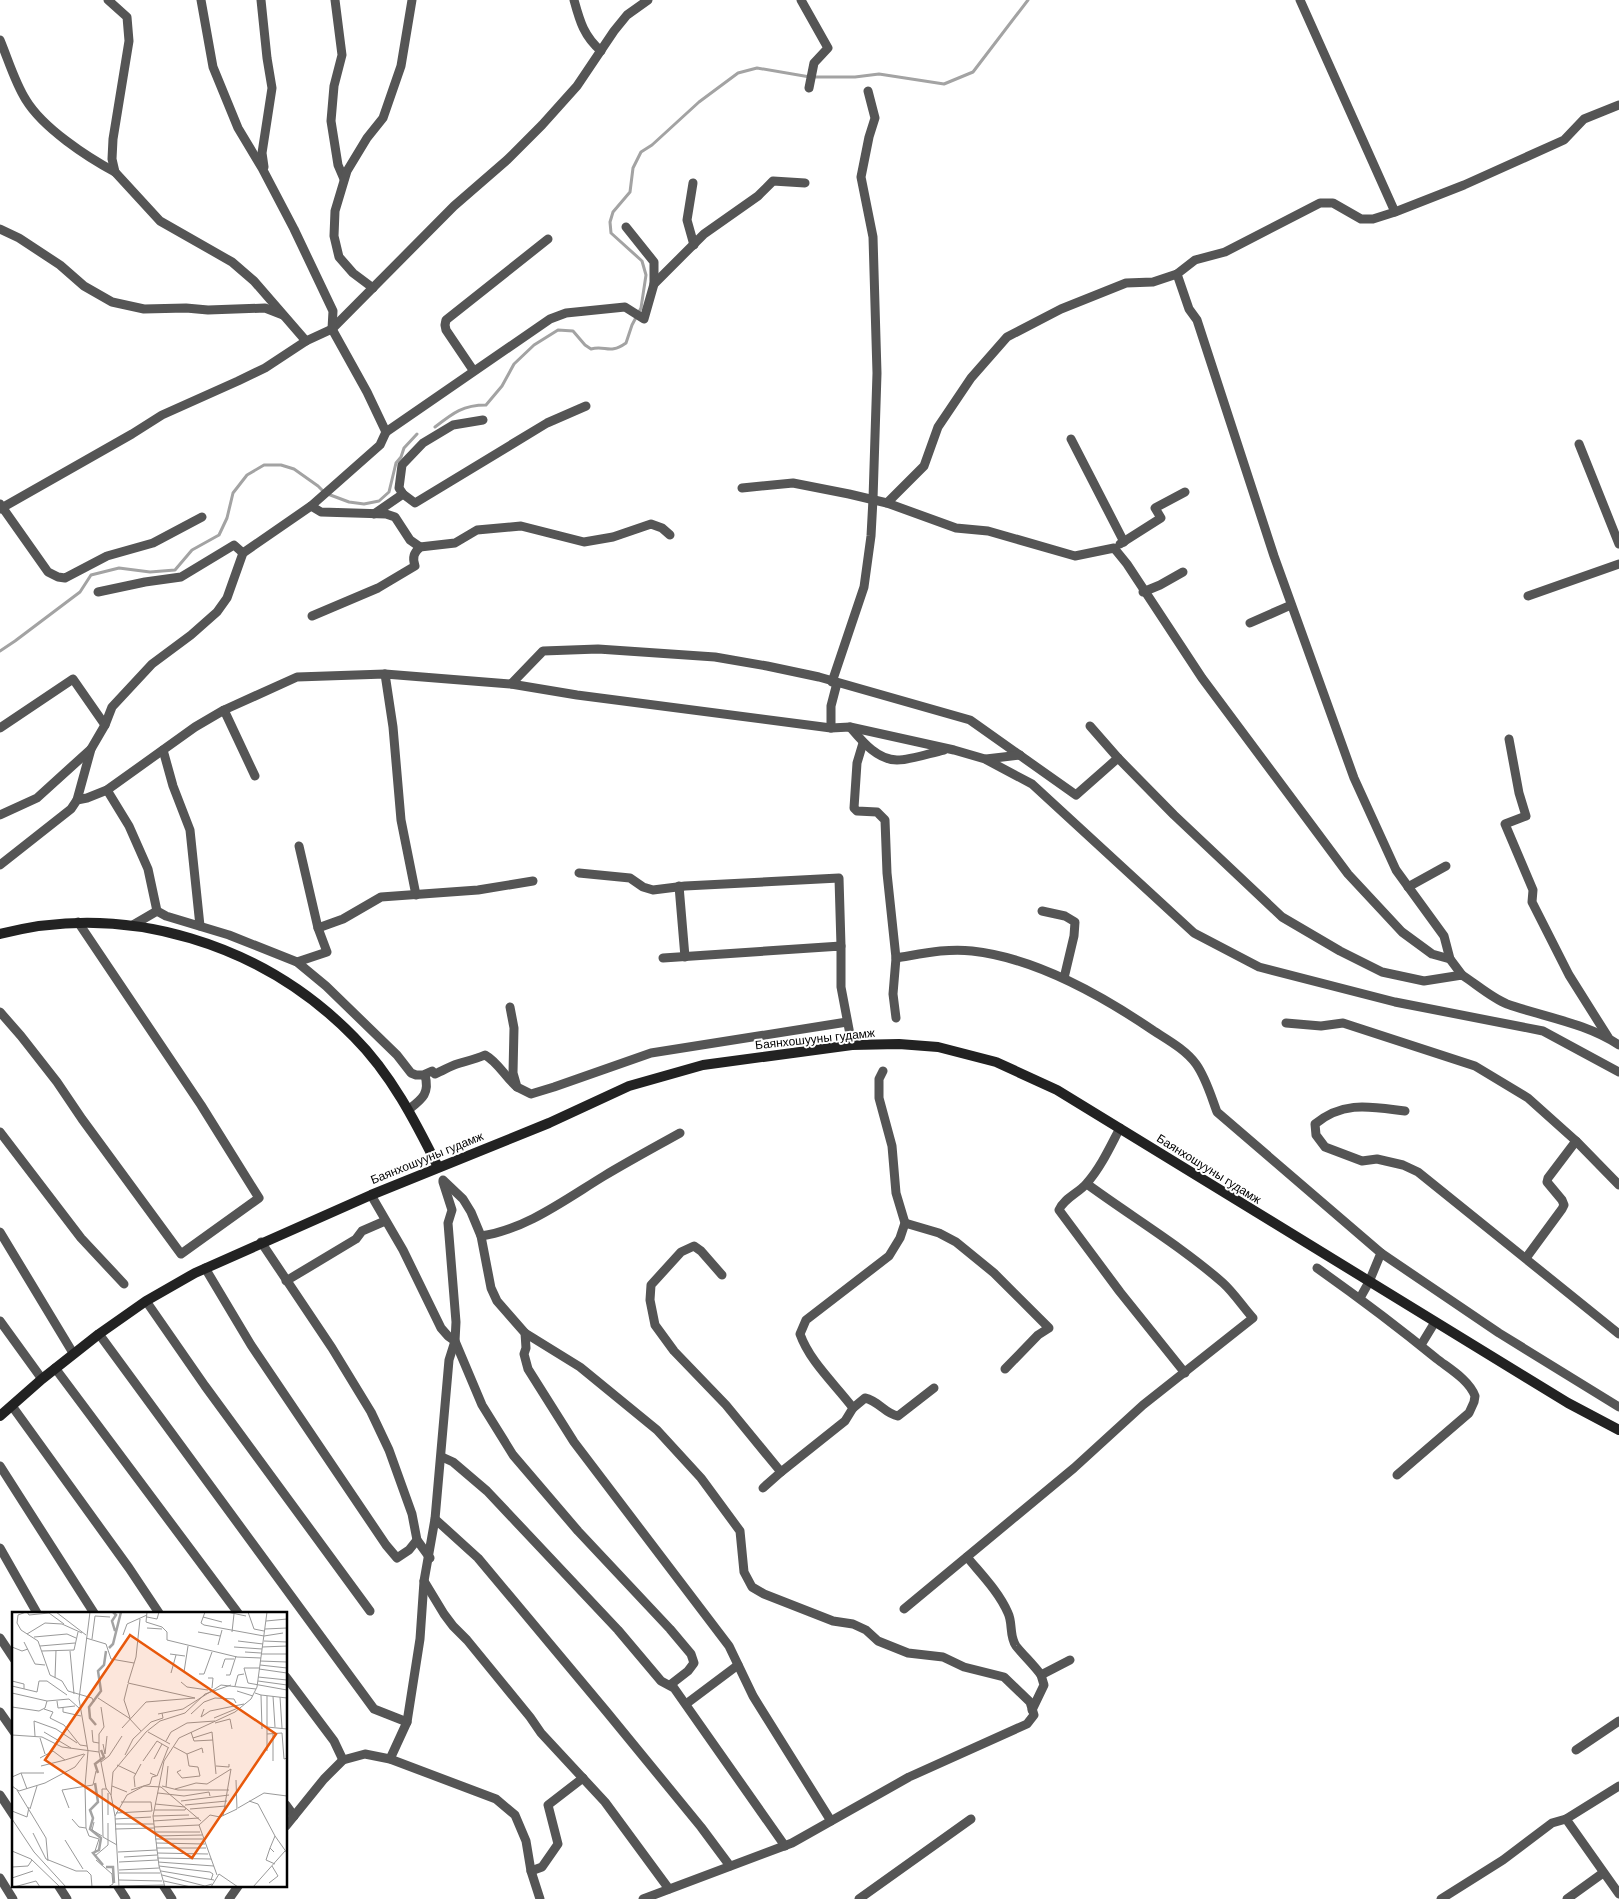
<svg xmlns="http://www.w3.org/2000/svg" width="1619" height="1899" font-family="Arial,sans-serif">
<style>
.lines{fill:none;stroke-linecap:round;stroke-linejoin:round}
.stream{stroke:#a3a3a3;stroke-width:3}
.street{stroke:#555;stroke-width:9}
.secondary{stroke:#222;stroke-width:10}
.labels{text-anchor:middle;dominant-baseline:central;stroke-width:4;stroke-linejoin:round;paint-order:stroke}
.street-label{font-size:12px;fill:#000;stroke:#fff}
.inset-river{fill:none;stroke:#a3a3a3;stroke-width:2.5}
.inset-road{fill:none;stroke:#999;stroke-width:1}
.view{fill:#e8590c;fill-opacity:0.15;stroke:#e8590c;stroke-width:2.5}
.inset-edge{fill:none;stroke:#000;stroke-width:2.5}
</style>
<rect width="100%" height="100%" fill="#fff"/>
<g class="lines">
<g class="stream">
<path d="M435,427C453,413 463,405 486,405L502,386L514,364L534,345L558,330L573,331L585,345L591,349C606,345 609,355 626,343L632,325L641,308L646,275L642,261L611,233L610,222L613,212L630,192L633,168L641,152L652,145L699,102L738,73L757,68L810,77H855L879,74L944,84L973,72L1028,0"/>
<path d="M0,651L15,641L80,592L91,575L119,568L150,572L175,570L192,550L219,535L227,518L233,493L247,475L264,465H281L294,469L318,486L325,493L349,502L364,504L379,501L389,492L396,463L401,457L404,448L417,434"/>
</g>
<g class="street">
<path d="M108,0L127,17L129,41L113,139L112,159L115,172L160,221L232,262L254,281L306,341"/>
<path d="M261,0L267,58L272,88L262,153L264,167"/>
<path d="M335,0L342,55L334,86L331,121L338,165L344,179"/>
<path d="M574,0C580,22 584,36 601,51"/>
<path d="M801,0L828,48L814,63L809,88"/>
<path d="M1300,0L1395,212"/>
<path d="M0,40C8,59 15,83 26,100C43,128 87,157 115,172"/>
<path d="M693,183L687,220L694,245"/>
<path d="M626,227L654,262V284"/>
<path d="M0,229L19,238L60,265L84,286L112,302L144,309L186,308L208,310L265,308L283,315"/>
<path d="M373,288L353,273L339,257L334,236L335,211L347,171L367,138L383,118L401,66L412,0"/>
<path d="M473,370L446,330L445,325L446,320L548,239"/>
<path d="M483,420L453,425L423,443L402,465L399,488L403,494L415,503L547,423L586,406"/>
<path d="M386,432L550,319L566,313L625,307L644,319L654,284L704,234L758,196L773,181L805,183"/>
<path d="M1071,439L1124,542"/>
<path d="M1579,444L1619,544"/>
<path d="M742,488L793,483L849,494L887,503L956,528L988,531L1075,556L1114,548L1127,564L1202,678L1348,874L1402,932L1432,954L1450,959L1462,975"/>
<path d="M887,503L924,466L938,427L971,378L1007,337L1061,309L1126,283L1153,282L1177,274"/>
<path d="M0,504L48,572L58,577L65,578L107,556L153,543L202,517"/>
<path d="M311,506L321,512L386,514L395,517L410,540L420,547L455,543L477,530L521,526L584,542L613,537L651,524L662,528L670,535"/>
<path d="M0,509L132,434L162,415L238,381L265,368L306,341L332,329L454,206L507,160L542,125L577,86L614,31L627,15L648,0"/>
<path d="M374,514L403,494"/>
<path d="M1120,544L1161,518L1155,508L1185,492"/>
<path d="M98,592L145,582L181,577L234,545L243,553"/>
<path d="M1143,592L1160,585L1183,572"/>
<path d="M1528,596L1619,564"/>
<path d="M312,616L378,588L415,566C412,557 414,553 420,547"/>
<path d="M1250,623L1291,605"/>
<path d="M385,674L393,727L401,820L416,895"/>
<path d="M832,682L864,587L871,536L873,499L877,373L873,237L861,177L869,137L875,118L868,91"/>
<path d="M511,684L543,651L598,649L715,657L767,666L819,677L970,720L1076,795L1118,758"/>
<path d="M224,710L255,776"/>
<path d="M1090,726L1118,758L1174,815L1282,917L1340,951L1382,972L1424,981L1462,975C1476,984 1492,998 1507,1004C1544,1017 1586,1023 1619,1045"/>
<path d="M850,727C862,741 877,760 897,760C911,760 930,753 944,750"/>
<path d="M0,728L73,679L105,725"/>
<path d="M831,728V706L837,683"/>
<path d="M1509,739L1519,793L1526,816L1505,824L1533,890L1532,902L1569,975L1608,1037"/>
<path d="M863,743L857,763L854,808L857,811L877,812L885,820L887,873L896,958L893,994L896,1018"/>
<path d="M163,750L173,786L190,830L200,926"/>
<path d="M986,759L1020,755"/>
<path d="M107,790L129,826L148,869L157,911L166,916L229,935L297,962L326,986L397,1055L411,1073L416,1075H423L432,1071L435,1074C443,1071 450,1066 457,1064C467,1061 476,1059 485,1055C498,1062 505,1077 517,1087"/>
<path d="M77,800L91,749L105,725L112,707L152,664L191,635L217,612L227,598L243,553L311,506L380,445L386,432L367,392L332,329L333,311L294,229L262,168L238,128L213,67L201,0"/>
<path d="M0,815L37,798L91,749"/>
<path d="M299,846L318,928"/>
<path d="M0,865L71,809L77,800L87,798L107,790L195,727L224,710L297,677L385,674L511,684L577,695L831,728L850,727L954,750L985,759L1032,784L1194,933L1259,967L1395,1002L1543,1031L1619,1072"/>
<path d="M579,873L630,878L643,887L653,890L685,886L839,878L841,946"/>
<path d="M679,886L685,957"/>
<path d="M1408,887L1446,866"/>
<path d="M1042,911L1065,916L1075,922L1074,936L1064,978"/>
<path d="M133,925L157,911"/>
<path d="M663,958L841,946V987L852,1045"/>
<path d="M896,958C921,954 946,948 972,951C1036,958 1101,995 1154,1031C1168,1040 1186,1050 1196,1064C1206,1078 1211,1096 1217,1112L1381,1253L1369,1282L1360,1298"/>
<path d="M1450,959L1444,936L1396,870L1354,778L1274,556L1197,320L1189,309L1177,274L1195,260L1225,252L1320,203H1333L1361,219H1373L1395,212L1464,185L1564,140L1584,119L1619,105"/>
<path d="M297,962L327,952L318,928L343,919L381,897L478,890L533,881"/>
<path d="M510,1007L514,1028L513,1073L517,1087L531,1094L554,1087L651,1053L847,1022"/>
<path d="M0,1012L21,1036L57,1082L82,1119L181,1254L259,1198L201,1105L78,922"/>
<path d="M1286,1023L1321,1026L1343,1023L1475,1066L1528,1098L1576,1141L1619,1185"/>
<path d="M408,1110C422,1099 430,1094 425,1075"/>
<path d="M1405,1111C1372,1107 1344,1100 1315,1124L1316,1135L1325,1147L1362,1161L1377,1159L1403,1165L1418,1172L1619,1334"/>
<path d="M1120,1128C1110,1147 1101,1167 1087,1183C1079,1193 1064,1198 1059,1210L1120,1292L1185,1373"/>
<path d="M0,1132L81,1238L124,1284"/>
<path d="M443,1180L463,1199L471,1212L481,1236L491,1288L497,1301L525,1333L526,1348L524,1354L528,1369L574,1442L729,1646L753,1696L831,1821"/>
<path d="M371,1195L403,1250L441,1328L448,1336L455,1341L482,1405L513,1455L578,1531L670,1629L691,1654L694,1663L688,1671L670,1685"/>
<path d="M905,1223L939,1233L956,1242L994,1273L1049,1328L1038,1335L1005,1369"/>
<path d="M0,1232L73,1353"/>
<path d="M481,1236C525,1230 566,1199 604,1176C629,1161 655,1147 680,1133"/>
<path d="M261,1242L332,1348L371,1412L389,1450L412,1514L417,1540L430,1558"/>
<path d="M1381,1253L1499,1333L1619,1407"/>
<path d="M1526,1258L1562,1209L1564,1205L1562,1200L1547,1182L1548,1178L1576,1141"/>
<path d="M205,1268L251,1345L386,1545L397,1558L409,1550L417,1540"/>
<path d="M1317,1268C1358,1297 1398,1327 1437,1359C1450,1369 1469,1380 1475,1396L1474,1402L1469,1413L1397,1475"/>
<path d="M722,1275L701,1251L694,1246L681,1252L651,1285L650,1300L655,1325L674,1351L726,1405L781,1472L845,1421L853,1408C835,1384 810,1362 800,1334L806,1320L889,1256L900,1238L905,1223L896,1193L892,1146L879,1098V1079L883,1071"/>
<path d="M286,1281L356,1239L362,1231L385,1221"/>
<path d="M146,1301L205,1386L370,1611"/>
<path d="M0,1321L42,1379"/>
<path d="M525,1333L580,1367L657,1430L701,1478L740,1531L744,1572L752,1587L764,1594L833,1621L853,1624L866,1630L878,1641L908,1653L943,1657L964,1667L1004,1677L1030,1702L1034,1715L1027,1724L909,1777L792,1843L643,1899"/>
<path d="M99,1334L374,1709L407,1722"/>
<path d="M1421,1345L1435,1322"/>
<path d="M55,1368L238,1613"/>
<path d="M12,1406L129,1568L159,1613"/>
<path d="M853,1408L865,1398C879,1401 885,1414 898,1416L934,1388"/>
<path d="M442,1457L453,1462L487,1491L618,1630L661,1681L674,1688L785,1846"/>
<path d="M0,1466L94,1613"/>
<path d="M763,1488L781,1472"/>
<path d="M435,1519L478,1558L606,1711L701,1827L730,1866"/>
<path d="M0,1548L37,1613"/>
<path d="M967,1557C981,1574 999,1592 1008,1613C1013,1623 1009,1636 1016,1646C1024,1656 1034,1665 1041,1675L1070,1660"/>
<path d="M424,1581L444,1614L453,1626L467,1640L530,1717L541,1733L605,1802L669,1889"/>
<path d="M904,1609L1074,1468L1143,1405L1253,1318C1243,1307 1234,1293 1223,1283C1181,1246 1132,1217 1087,1184"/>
<path d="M0,1638L14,1659"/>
<path d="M286,1677L334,1741L343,1760"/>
<path d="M686,1704L738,1665"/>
<path d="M1032,1710L1044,1685L1041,1675"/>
<path d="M0,1712L14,1732"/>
<path d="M1576,1750L1619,1721"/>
<path d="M390,1759L407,1722L420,1639L424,1581L435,1519L449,1360L455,1341L456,1322L448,1223L452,1210L443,1182"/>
<path d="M1619,1786L1566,1819L1619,1894"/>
<path d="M0,1795L14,1816"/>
<path d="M286,1805L294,1816"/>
<path d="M286,1826L324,1779L343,1760L365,1754L390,1759L496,1799L515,1815L526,1841L531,1871L540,1899"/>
<path d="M531,1871L542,1867L558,1844L548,1805L583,1778"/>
<path d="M0,1878L13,1899"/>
<path d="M58,1885L67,1899"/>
<path d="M117,1885L126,1899"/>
<path d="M163,1885L172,1899"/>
<path d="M229,1899L239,1885"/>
<path d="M859,1899L971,1819"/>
<path d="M1441,1899L1503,1860L1552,1823L1566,1819"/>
<path d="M1567,1899L1603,1873"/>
</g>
<g class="secondary">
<path d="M0,934C127,901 263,944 354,1037C391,1074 415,1121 438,1167"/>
<path d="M0,1416L42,1379L99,1334L146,1301L195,1273L371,1195L549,1123L629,1086L703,1065L852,1045L899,1044L938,1047L996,1062L1057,1090L1568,1403L1619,1430"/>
</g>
</g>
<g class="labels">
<g class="street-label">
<text transform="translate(815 1039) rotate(-6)">Баянхошууны гудамж</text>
<text transform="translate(427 1158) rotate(-22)">Баянхошууны гудамж</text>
<text transform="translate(1209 1169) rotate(32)">Баянхошууны гудамж</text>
</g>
</g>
<g transform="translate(12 1612)">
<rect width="275" height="275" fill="#fff"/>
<path class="inset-river" d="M101,0L104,3L100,9L103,19M97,36L101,32L109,0M84,113L78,106L77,95L89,79L86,59L92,53L94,39M86,161L83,152L92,145L89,138M83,171L86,190L78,198L81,206L78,217L89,226L87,238L81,241L91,253M94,255H101L102,271"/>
<path class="inset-road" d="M14,0L6,3L5,11L9,18L26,29L38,63L50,69L56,79L80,86L82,90M15,0L17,3L37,1L52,12M44,0L74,23M78,0L67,87L76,139L73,174L74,216L77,224L87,227L83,239M135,0L134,10L150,15L155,20V28L225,45L249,46M193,0L189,11L192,13L252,24M215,0L234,4M236,0L242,17L252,19M135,5L145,7L147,0M191,5L210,10M128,7L124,45L116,71L183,86M254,9L275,7M135,16L150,17M253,17L275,16M186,20L208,24M220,20L222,2M15,22L33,11L50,12L70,21M111,23L115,12L135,3M252,24L271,21M22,25L55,22L64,26M74,26L94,32L99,47L122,51M80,27L83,4L98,5M226,29L251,32M252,29L275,30M12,30L23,52L33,53M206,33L210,18M28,34L63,31M0,35L10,39L16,37M222,35L250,37M250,35L275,34M30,39L62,38L66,20M58,39L62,82M233,40L249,41M158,42L173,44M249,42H275M248,49L275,50M248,53L275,56M210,56L213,47H222M247,56H232L236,71L275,78M247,57L275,61M172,60L176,34M159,61L164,43M187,62H192L200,40M214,63H218L224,44M246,65L275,68M43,66L44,38M196,66H201L200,76M0,69L12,72V77M246,69L275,73M169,70L175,75L196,78M116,72L112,88L118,106M0,74L25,80L27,69H35L55,83M223,74L226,63L232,62M225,79L241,84M0,81L35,89L57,87L67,96M243,81L249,83L250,117M249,83L275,86M255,84V122L270,121L272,147L275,146M261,84L263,115M268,85L270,116M86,86L117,106L129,119M45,89L46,96L63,94M0,95L27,99L33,96L35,89M51,95V100L69,104M32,97L41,100L38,106L52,113L68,133L75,134M192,97L189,105L198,99L232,92M146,102L171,97L209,73L244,77M179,102L192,90L203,86L222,87L224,91M202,106L226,96M203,111L218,107L220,117M255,115L275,117M110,116L134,90L183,86M80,118L81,130L87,131M32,120L59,136M136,120L158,132M179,120L182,129L201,128M261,122V149M0,123L30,125L50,135L87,140L94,176L99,183M23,124L22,109L44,117L65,131M28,126L33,142M181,126L200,120L204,162M154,129L159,120L175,111L203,109M91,132L93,142L95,124M162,135L175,142L177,154L186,155L188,164L170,166L165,160L169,158M255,139V122M87,140V122L92,115L89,95M175,142L190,136L191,141M113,143L121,127L139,110L151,106L150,101M28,146L41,139L53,148L72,142M142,147L150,132L157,136M131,149L145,129L150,132M89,150L97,144L110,124M105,153L124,162M29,154L53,148M204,154L217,155V152M9,161H32M138,161L145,164L156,136M0,165L9,161L15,177M0,174L7,179L33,171L63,155L73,142M100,174L115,180M150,174L166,178H217M123,175L122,165L129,152M154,175L156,154M95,177H90L91,225L105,233M163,177L184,171L195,172L219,157L211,204M5,178L34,226L36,249M119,178L138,172L140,165L144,164M146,181L172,184L197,180L198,184M169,189L217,183M237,189L246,192L263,224M143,192L173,195M173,193L215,189M57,196L50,178L81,173L84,159M226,196L252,181L275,184M18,197L25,174M178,197L214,194M142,198H173L174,196M0,199L15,205L17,195M104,201L140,199L139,190H109M96,203V181M103,204L99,183L101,160L134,120L148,109L173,101L193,82L219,73M141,204L177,203M0,207L22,240L54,275M60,207L67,215L74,216M103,207L139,205M141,209L187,206M82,210L80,218L90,224M103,212H142M142,215L187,213M103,217L142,216M142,220H188M21,221L34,247L64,259H75L79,263L80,275M143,224L190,223M143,227H191M53,228L71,257M144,231L193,232M144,236H194M258,236L254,248L263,252M0,239L19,247L48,275M106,240L145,238M262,240L258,236L263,224L275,241M145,241L196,242M83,244L96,233V211M112,245L145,243M145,246L199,247M84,248L100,262L101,272L96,275M107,250L146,248M146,250L202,254M147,254L198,260L201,262L199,268M0,255L16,254L20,248M107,258L147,256M149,259L202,268M107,261H148M150,263L193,274L200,272M205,263L187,213L198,203L208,205L225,197L224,168M0,266L21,259M107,268L150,269M152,269L179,275M257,271L266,264L260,254M107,274L152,273M2,275L24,269L28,275M91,275L107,274M107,275L103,204L115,183L132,174L149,175L189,209M153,275L147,254L141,204L152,149L167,126L223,100L239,87L245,75L255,0M199,275L207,262L226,275M241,275L273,239"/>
<path class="view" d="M118,23L264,122L180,246L33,148Z"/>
<rect width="275" height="275" class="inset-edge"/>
</g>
</svg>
